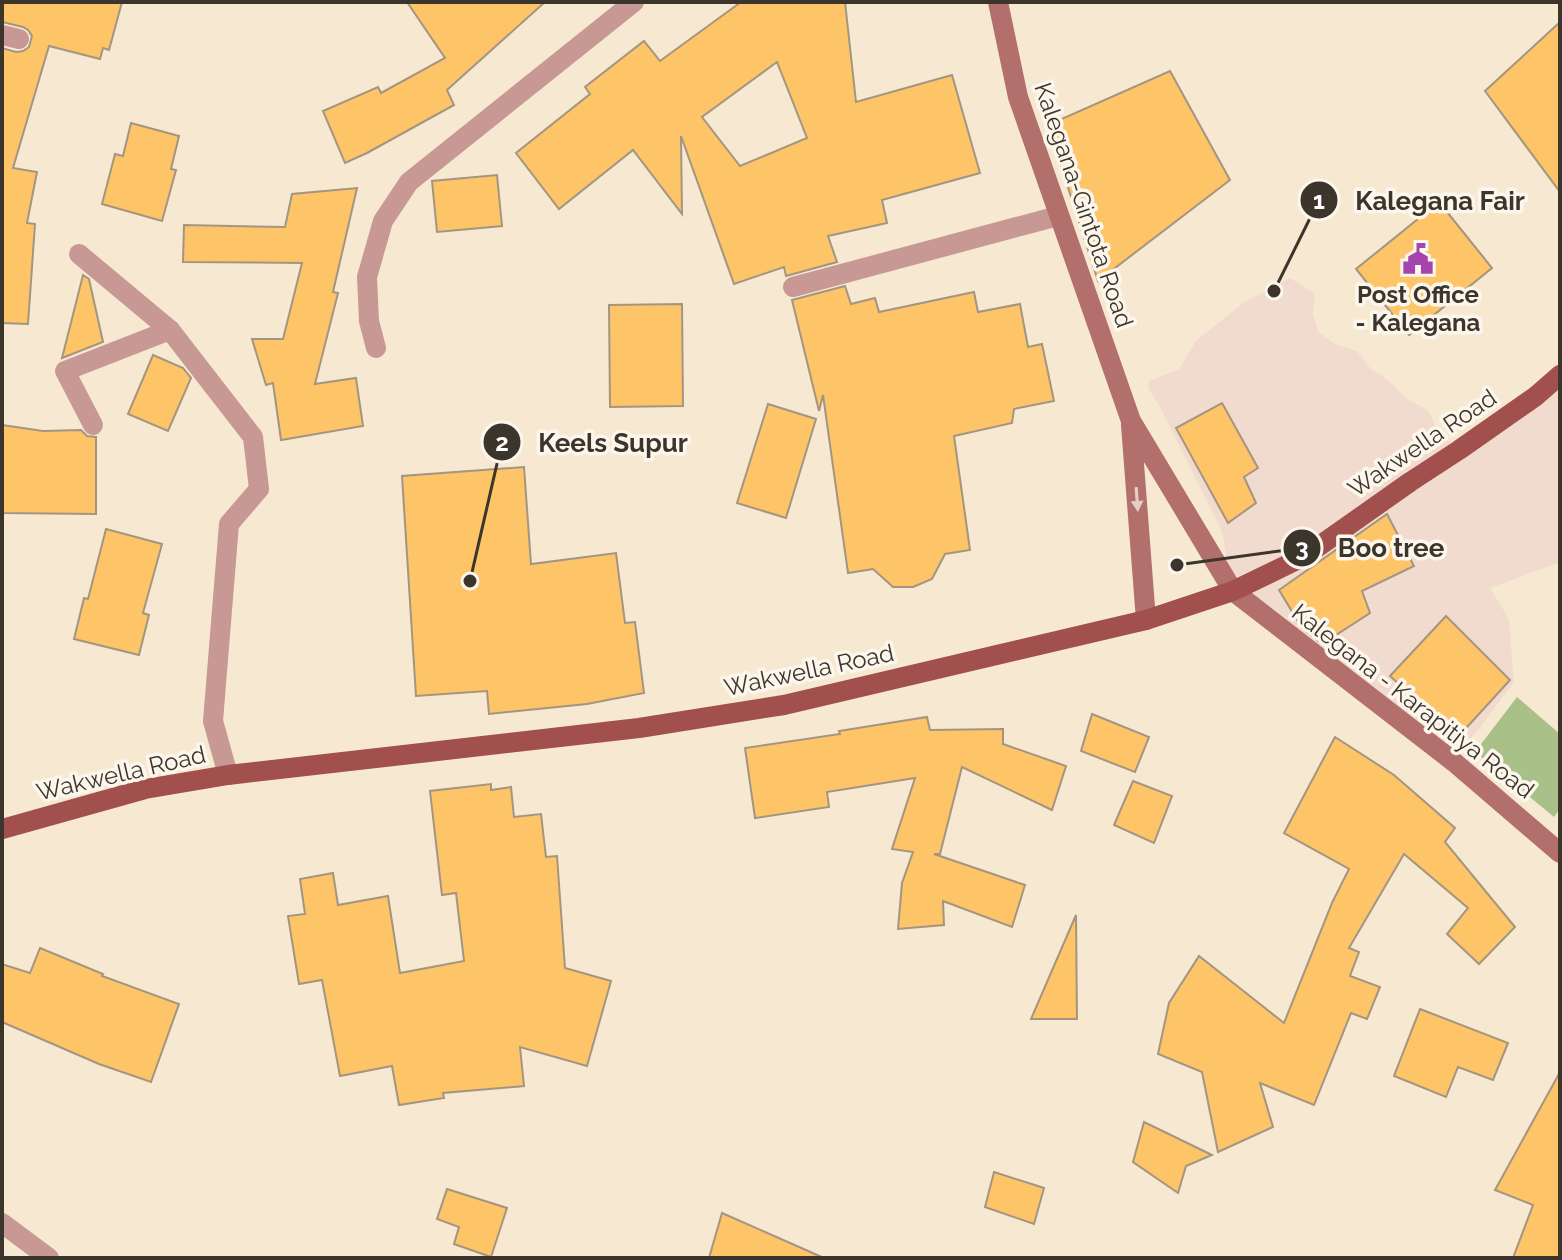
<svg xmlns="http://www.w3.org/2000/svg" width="1562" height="1260" font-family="Raleway,sans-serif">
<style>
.commercial{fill:#f1dbce}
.green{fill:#a9c189}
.building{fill:#fec468;stroke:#a49580;stroke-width:2;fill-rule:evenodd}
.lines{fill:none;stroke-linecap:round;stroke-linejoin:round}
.street{stroke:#c79894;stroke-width:20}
.secondary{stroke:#b26f6b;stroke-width:20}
.primary{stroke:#a1504d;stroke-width:20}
.oneway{fill:#e6cec6}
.labels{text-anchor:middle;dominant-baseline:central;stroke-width:7;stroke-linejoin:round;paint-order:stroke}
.street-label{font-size:24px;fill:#3b352c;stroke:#fdf6ed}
.poi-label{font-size:24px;font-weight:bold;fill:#3b352c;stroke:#fdf6ed}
.leader{fill:none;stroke:#3b352c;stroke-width:3}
.callout-dot{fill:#3b352c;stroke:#fdf6ed;stroke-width:3}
.mark-label{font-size:24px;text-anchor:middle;font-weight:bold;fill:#fff}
.callout-label{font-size:26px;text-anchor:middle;font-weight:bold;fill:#3b352c;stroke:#fdf6ed;stroke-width:7;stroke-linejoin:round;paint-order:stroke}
</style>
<rect width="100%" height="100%" fill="#f7e8d1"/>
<path class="commercial" d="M1290,278L1315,294L1313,314L1318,332L1337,345L1357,351L1370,368L1390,382L1407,399L1428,410L1437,430L1459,450L1560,375V562L1490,588L1509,619L1514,682L1454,762L1233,591L1222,532L1160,407L1148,388L1149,381L1179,369L1196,341L1243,303Z"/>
<path class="green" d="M1517,697L1560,734V809L1554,817L1475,752Z"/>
<g class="building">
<path d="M2,2H122L109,50L103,48L100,59L49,46L13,168L37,172L27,223L35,224L28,324L2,323V48L16,52L23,51L29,47L32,36L28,30L23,27L2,22Z"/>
<path d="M407,2H545L447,90L454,105L367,153L345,163L323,111L378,87L381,93L445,58Z"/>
<path d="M741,2H845L856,102L952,75L980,173L882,200L887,223L828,236L837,262L786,276L784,267L734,284L681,136L682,214L633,150L559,209L516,153L590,94L585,87L644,41L660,61ZM777,62L807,138L740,166L702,117Z"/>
<path d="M1560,22V192L1485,91Z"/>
<path d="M1170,71L1230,180L1098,281L1048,125Z"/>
<path d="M131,123L179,136L171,169L176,170L162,221L102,204L115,154L123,156Z"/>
<path d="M497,175L502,226L437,232L432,181Z"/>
<path d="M357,188L333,292L338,293L315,384L356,378L363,426L281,440L273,383L266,385L252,339H283L302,263L183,262L184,225L285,227L292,194Z"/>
<path d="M1439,202L1492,268L1409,335L1356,269Z"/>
<path d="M83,275L89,279L103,342L62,358Z"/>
<path d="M845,286L851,304L875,298L879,312L974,292L978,312L1020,304L1028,347L1042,344L1054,401L1014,409L1012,423L954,436L970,550L945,554L932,579L913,587H893L873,569L848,573L823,395L819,411L792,300Z"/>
<path d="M682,304L683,406L610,407L609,305Z"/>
<path d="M153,355L183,368L191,378L168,431L128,414Z"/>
<path d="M1222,403L1258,468L1244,477L1256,503L1228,523L1176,428Z"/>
<path d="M768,404L816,419L786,518L737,503Z"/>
<path d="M2,425L43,431L81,430L87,436L96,437V514L2,513Z"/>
<path d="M524,467L531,564L616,553L625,623L635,622L644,693L587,704L489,714L487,691L416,696L402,476Z"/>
<path d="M1387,514L1414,566L1362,591L1370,613L1322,644L1302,628L1279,590Z"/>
<path d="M106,529L162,544L143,613L149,615L139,655L74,639L84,598L88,599Z"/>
<path d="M1446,616L1510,680L1458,737L1390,676Z"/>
<path d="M1092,714L1149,737L1135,772L1081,751Z"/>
<path d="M927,717L930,730L1003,729V744L1066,766L1052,810L962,767L940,854H934L1025,885L1012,927L943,901L944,925L898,929L902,883L913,852L892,849L915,778L827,792L829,807L755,818L745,748L840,734L839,731Z"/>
<path d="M1335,737L1394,775L1455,828L1445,842L1515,927L1479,964L1447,934L1468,908L1404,854L1349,948L1359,952L1350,976L1380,987L1367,1019L1351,1013L1314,1105L1260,1083L1273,1127L1218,1152L1202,1072L1158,1054L1169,1003L1199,956L1284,1023L1332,903L1349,869L1284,833Z"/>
<path d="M1133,781L1172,796L1154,843L1114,825Z"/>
<path d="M491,784V790L511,787L514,817L541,814L546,857L557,856L565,968L611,981L587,1066L520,1047L524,1086L443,1093L444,1098L399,1105L392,1066L340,1076L322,980L299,984L288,916L305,914L300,879L333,873L338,905L388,896L400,973L464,961L456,893L442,895L430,791Z"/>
<path d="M1076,915L1077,1019H1031Z"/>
<path d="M40,948L103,974L102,976L179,1004L151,1082L99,1064L2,1022V964L30,973Z"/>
<path d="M1420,1009L1508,1043L1493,1080L1458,1067L1446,1097L1394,1076Z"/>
<path d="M1560,1072V1258H1513L1533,1205L1495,1190Z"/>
<path d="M1144,1122L1212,1155L1186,1166L1178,1193L1133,1162Z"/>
<path d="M994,1172L1044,1188L1034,1224L985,1207Z"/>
<path d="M447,1189L507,1208L491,1257L454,1244L459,1227L437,1219Z"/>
<path d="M722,1213L824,1258H709Z"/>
</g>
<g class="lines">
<g class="street">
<path d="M2,35L19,39"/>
<path d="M79,254L170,330L253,437L259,489L229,524L213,721L228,775"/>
<path d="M793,287L1058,216"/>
<path d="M376,348L369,321L367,277L383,221L409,182L634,2"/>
<path d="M93,425L65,371L170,330"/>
<path d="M2,1223L49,1258"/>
</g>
<g class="secondary">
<path d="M998,2L1018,97L1131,421L1233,591L1454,762L1560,853"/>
<path d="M1131,425L1146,620"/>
</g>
<path class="primary" d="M2,829L145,789L228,775L639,728L784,705L1146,620L1233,591L1305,556L1410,482L1459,450L1536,396L1560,375"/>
</g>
<defs><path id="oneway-solid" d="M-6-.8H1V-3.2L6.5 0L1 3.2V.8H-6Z" transform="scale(2)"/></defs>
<use class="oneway" href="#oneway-solid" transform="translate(1137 499) rotate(86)"/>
<defs>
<symbol id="civic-bare" viewBox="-9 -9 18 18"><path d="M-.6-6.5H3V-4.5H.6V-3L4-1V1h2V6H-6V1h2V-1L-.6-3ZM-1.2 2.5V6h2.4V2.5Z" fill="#a444ac" stroke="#fdf6ed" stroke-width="2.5" paint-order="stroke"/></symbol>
</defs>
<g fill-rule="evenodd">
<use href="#civic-bare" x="1396" y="237" width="44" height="44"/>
</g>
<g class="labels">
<g class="street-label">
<text transform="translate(1084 205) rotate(71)">Kalegana-Gintota Road</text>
<text transform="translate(1422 443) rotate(-34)">Wakwella Road</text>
<text transform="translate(809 670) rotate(-12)">Wakwella Road</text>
<text transform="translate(1413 701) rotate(38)">Kalegana - Karapitiya Road</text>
<text transform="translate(121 773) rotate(-13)">Wakwella Road</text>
</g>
<g class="poi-label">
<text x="1418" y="294">Post Office<tspan x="1418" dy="28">- Kalegana</tspan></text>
</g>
</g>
<path class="leader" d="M1274 291L1319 200M470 581L502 442M1177 565L1302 548"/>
<g class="callout-dot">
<circle cx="1274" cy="291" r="8"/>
<circle cx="470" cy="581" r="8"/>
<circle cx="1177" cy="565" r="8"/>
<circle cx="1319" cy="200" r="20"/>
<circle cx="502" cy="442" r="20"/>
<circle cx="1302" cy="548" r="20"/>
</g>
<g class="mark-label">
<text x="1319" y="209">1</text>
<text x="502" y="451">2</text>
<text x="1302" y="556">3</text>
</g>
<g class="callout-label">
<text x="1440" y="210">Kalegana Fair</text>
<text x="613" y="452">Keels Supur</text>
<text x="1391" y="557">Boo tree</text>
</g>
<rect width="1562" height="1260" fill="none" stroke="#3b352c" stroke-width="8"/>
</svg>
